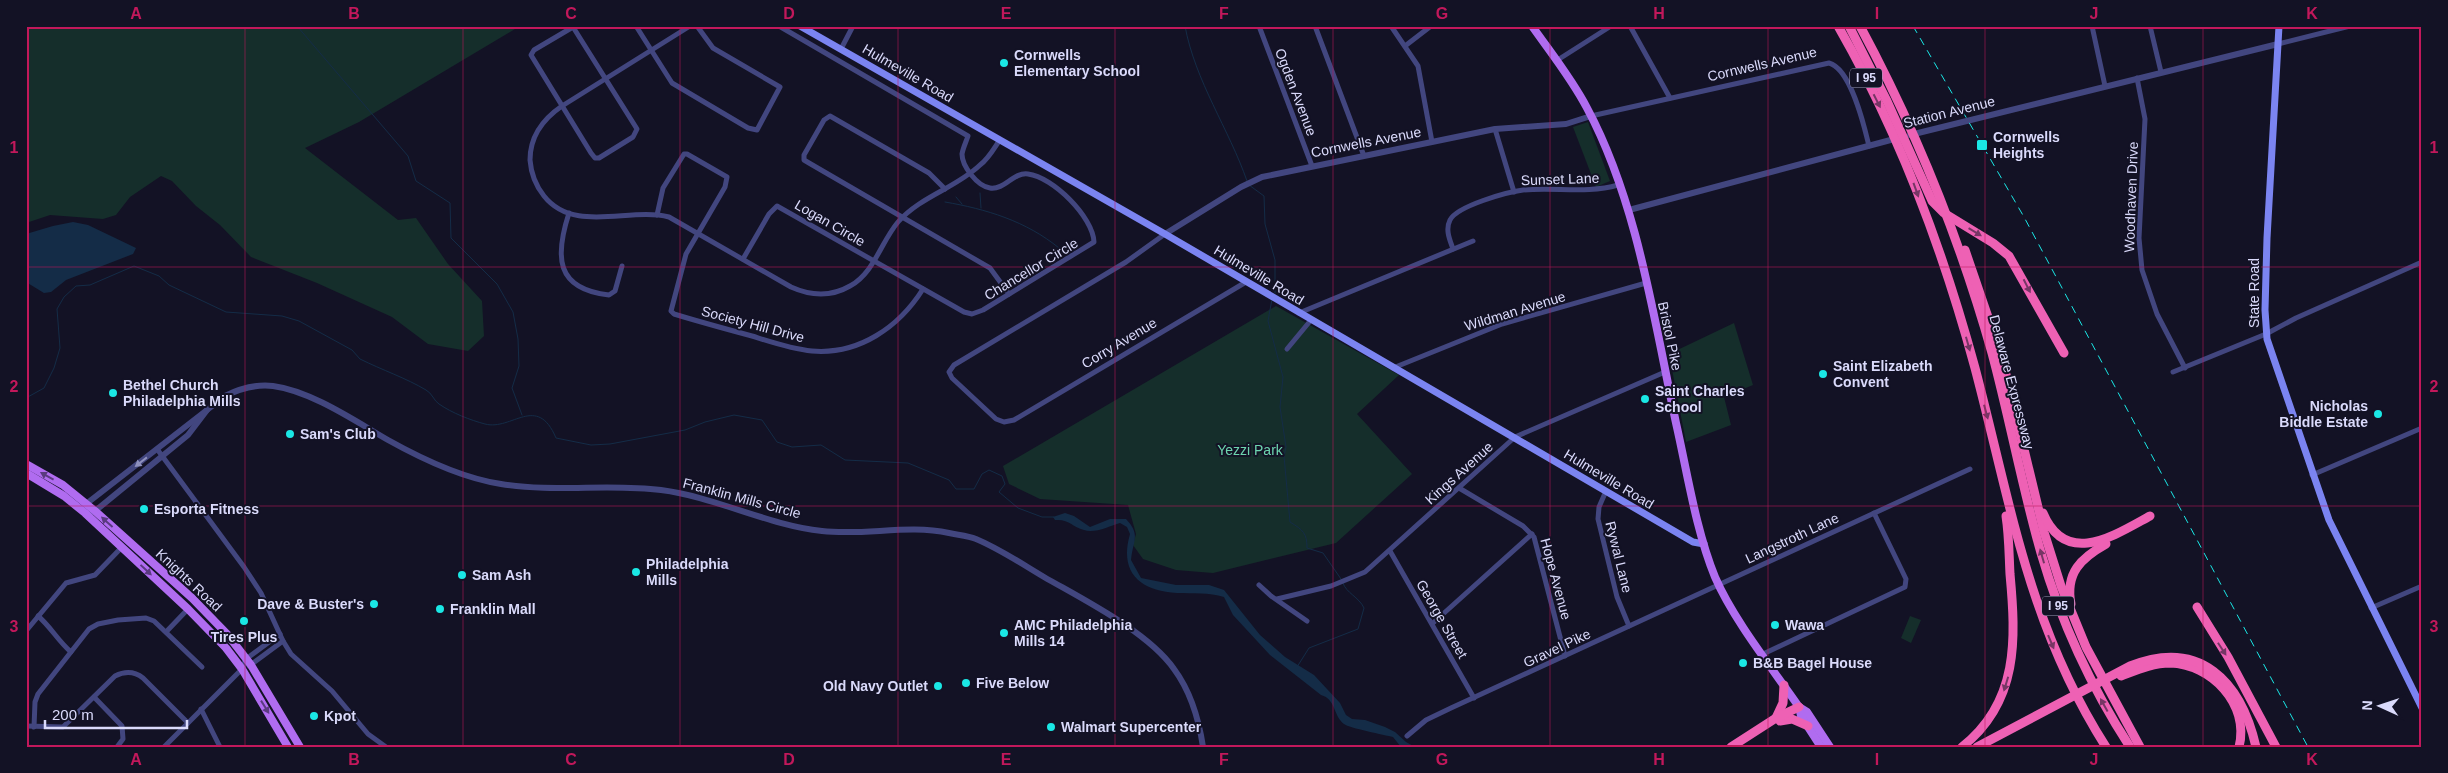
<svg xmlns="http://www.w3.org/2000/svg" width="2448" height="773" font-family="Helvetica,sans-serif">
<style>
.green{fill:#152e2b}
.water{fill:#142c47}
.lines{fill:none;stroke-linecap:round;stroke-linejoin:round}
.stream{stroke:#142c47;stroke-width:1}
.minor{stroke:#42467f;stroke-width:5}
.tertiary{stroke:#42467f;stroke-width:6}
.secondary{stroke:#7b84f1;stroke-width:7}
.primary{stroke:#b06cf0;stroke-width:8}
.motorway{stroke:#ee61b4;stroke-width:9}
.rail{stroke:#1ae7e5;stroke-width:1;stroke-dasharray:8 6;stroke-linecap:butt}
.oneway{fill:#763665}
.oneway2{fill:#8e90bd}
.oneway3{fill:#5a3a80}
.grid{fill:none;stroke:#c2185b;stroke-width:1;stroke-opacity:0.55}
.poi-dot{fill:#1ae7e5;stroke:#131225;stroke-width:2}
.labels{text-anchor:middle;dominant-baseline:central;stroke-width:4;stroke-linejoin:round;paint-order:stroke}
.shield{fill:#131225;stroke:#9e9ebb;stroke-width:1}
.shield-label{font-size:12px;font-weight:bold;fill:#dadafb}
.poi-label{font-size:14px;font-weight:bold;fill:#dadafb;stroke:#131225;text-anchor:start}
.street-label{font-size:14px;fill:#dadafb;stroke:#131225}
.park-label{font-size:14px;fill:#6dd4af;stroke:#131225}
.neatline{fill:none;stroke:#c2185b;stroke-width:2}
.grid-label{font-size:16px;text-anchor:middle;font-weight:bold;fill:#c2185b}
</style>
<rect width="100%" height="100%" fill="#131225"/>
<g class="green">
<path d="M26,26H520L359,122L305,148L398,220L416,218L448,264L482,301L484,336L468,351L428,344L392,317L317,283L251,257L220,225L196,206L172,181L161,176L130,197L116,215L103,219L50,215L26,223Z"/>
<path d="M1588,122L1610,181L1596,187L1573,127Z"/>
<path d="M1276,306L1399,375L1357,414L1412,474L1336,543L1213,573L1176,570L1143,559L1133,545L1136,534L1128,505L1040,499L1009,484L1003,466Z"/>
<path d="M1734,323L1753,385L1724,397L1731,425L1686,442L1669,354Z"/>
<path d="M1910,616L1921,620L1911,643L1901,638Z"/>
</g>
<g class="water">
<path d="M73,222L88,225L136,248L133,254L66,280L51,292L44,293L26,282V234L53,226Z"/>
<path d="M1065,513L1074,516L1090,527L1110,519H1126C1141,535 1133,540 1131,560L1141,578L1176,585H1209L1224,590L1260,635L1285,657L1314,675L1340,703L1346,715L1352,719L1365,720L1385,727L1395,732L1406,742L1415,747H1401L1393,737C1385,735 1349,728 1344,724C1333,716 1336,699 1321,695L1270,655L1233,615L1224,597C1209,592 1193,594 1177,593C1139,591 1119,572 1130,534L1127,527L1120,523C1110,526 1094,534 1084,530C1072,527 1070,519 1055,520L1053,517Z"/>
</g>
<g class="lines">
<g class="stream">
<path d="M297,26L408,156L416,181L450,203L451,238L497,284L513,312L518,339L519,366L512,388L522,415"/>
<path d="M1185,26C1195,81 1229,129 1247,181"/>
<path d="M1249,185L1264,196L1265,224L1275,260V293"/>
<path d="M980,193L981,208"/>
<path d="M956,197L962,204"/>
<path d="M945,202C986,209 1026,221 1059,248"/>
<path d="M1272,299L1268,321L1283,377L1280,407L1286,447L1284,456L1290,522C1303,530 1307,533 1307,548L1323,553L1341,579"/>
<path d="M26,398L44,388L54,368L60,348L57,309L64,297L76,286L90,285L134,266L159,276L169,285L226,312L282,316L299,321L352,350L360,359C382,370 406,378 426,390C432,393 434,401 439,404C452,413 470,420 485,424C512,431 537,393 556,438L591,445L610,444L685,430L705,422L734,415L762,420L777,442L792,447L821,445L845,460L908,463L949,480L956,489H974L982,474L989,470L1002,476L1005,484L999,492L1018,508L1042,517H1054"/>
<path d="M1297,667L1309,648L1358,629L1364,608C1359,597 1346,593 1343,583"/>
</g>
<g class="minor">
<path d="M636,26L672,83L748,128L757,130L780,87L713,48L697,26"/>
<path d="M690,26L562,106C543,119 530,137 530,160C531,173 536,186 544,196C574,234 629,207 669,217L791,287C811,296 831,297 850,286C874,273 881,242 898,222C921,196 956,188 980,165C988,159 993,150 999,141"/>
<path d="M1259,26L1312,166"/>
<path d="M1315,26L1364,156"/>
<path d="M1391,26L1418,66L1432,142"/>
<path d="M1630,26L1670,98"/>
<path d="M2092,26L2105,86"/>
<path d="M2150,26L2161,72"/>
<path d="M573,27L637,129L633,137L599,158H595L591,153L531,55L534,50Z"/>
<path d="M2278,44L2350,26"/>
<path d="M1405,46L1431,26"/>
<path d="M841,49L853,26"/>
<path d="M1556,61L1611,26"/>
<path d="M2137,78L2145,119L2139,238L2142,270L2157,314L2185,368"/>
<path d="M1591,116L1829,63C1851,69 1864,125 1869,146"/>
<path d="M1495,129L1514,192"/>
<path d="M945,189L929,173L830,116L824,120L804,155V160L809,163L990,268L1009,294"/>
<path d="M569,213C555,256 555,289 609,295L615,291L622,266"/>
<path d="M657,215L663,188L684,154H687L727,177L725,187L686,254L671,311L674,314C700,322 726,329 752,336C771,342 791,349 812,351C859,355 899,327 923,289"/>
<path d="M1165,234L1126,262L954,365L949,372L952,378L996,419L1004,422L1014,420L1246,282"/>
<path d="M1453,249C1450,240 1445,230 1450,220C1457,206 1507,192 1523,190C1556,187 1587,194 1618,185"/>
<path d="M743,259L769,214L777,206L964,312L972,314L983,310L1094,242C1093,217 1053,177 1028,174C1013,172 1005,190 990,188C977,186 962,166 962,154C963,148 966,142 968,136L779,26"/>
<path d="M1299,313L1473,241"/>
<path d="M1287,349L1311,320"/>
<path d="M1393,368L1502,324L1646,283"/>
<path d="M2173,372L2266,334L2296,318L2422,262"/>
<path d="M157,449L244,567L261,593L283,641L291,654L332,691L368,734L386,747"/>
<path d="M2312,475L2422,428"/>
<path d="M1459,488L1523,526L1534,537L1565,656"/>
<path d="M1606,491L1599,507L1598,519L1617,597L1629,626"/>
<path d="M1390,551L1474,698"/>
<path d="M1259,585L1271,596L1307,621"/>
<path d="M1277,599L1331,586L1365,572L1515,437L1665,372"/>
<path d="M2371,608L2422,586"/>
<path d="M38,616C51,627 58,641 71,652"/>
<path d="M1433,623L1532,534"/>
<path d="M26,631L66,583L95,575L122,547"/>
<path d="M166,632L188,609"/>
<path d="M1763,654L1905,587L1906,579L1874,513"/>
<path d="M249,666L283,641"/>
<path d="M94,697L122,726L123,739L117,747"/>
<path d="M201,709L220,747"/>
<path d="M26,726L63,727L115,676C125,671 134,671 143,678L188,723"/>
<path d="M34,727L35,702L38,694L89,629L98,624L118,620L146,618L154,621L202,667"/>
<path d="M1407,736L1426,720L1451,708L1970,469"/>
<path d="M164,747L242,669L246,659L280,634"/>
</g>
<g class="tertiary">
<path d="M1910,135L2278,44"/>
<path d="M1629,210L1898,138"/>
<path d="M1165,234L1241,187L1262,177L1495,129L1566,124L1591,116"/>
<path d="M85,508L86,504L225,396C239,389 256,384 273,386C311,391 355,421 388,440C422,459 461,478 501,484C554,493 608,483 661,490C716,497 767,525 822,531C865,536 908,524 949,533C958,535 968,536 976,539C1000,549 1022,564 1044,577C1084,600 1148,632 1174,669C1191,692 1199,720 1203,747"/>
<path d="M90,512L95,511L188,435L207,410"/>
</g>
<g class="secondary">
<path d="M800,26L1165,234L1693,542L1704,544"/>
<path d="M2279,26L2267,238L2265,310L2267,339L2329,520L2422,708"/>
</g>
<g class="primary">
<path d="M1532,26C1551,53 1572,79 1587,108C1637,201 1654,319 1676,423C1687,471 1696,531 1715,577C1733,619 1772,668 1799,707L1807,712L1830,747"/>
<path d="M26,464L63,485L95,511L192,598L227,634L251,665L300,747"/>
<path d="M26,473L64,496L85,513L188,609L226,648L242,669L288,747"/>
<path d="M1799,707L1801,716L1821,747"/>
</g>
<g class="motorway">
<path d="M1838,26C1899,132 1943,250 1975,368C2011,504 2028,625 2106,747"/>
<path d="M1849,26L1887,101L1932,201L1944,213L1993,243L2009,256L2064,353"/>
<path d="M1860,26C1916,130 1960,240 1992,353C2010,420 2022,487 2041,553C2061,622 2091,687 2130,747"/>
<path d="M1965,250L2002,358L2044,532L2061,586L2086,647L2140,747"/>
<path d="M2043,513C2066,568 2115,535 2150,516"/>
<path d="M2071,604C2065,573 2081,558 2106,544"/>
<path d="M2197,607L2228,657L2276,747"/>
<path d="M2121,676C2137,670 2153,663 2170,663C2211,664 2250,704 2239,747"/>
<path d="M1776,718L1783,703L1784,685"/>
<path d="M1780,721L1792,719L1808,726"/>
<path d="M1731,747L1776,718L1799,707"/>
<path d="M1962,747C2019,702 2016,639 2010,574C2009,555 2009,535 2006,516"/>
<path d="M1977,747L2130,666C2200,638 2241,681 2256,747"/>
</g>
<path class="rail" d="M1913,26L2024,217L2308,747"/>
</g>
<defs><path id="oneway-solid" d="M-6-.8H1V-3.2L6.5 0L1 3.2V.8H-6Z" transform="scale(1.25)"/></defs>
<g class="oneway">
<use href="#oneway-solid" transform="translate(1877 101) rotate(63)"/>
<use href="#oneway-solid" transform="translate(1916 190) rotate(70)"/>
<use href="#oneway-solid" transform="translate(1975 232) rotate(31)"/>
<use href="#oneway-solid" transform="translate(2027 286) rotate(63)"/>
<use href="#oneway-solid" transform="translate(1968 344) rotate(74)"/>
<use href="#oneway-solid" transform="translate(1986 412) rotate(75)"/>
<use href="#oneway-solid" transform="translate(2042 556) rotate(-106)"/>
<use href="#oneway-solid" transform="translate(2051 642) rotate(67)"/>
<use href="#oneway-solid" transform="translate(2222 649) rotate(57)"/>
<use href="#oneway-solid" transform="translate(2006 684) rotate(107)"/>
<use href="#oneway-solid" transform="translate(2104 705) rotate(-119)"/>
</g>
<use class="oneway2" href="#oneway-solid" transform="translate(141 462) rotate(142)"/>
<g class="oneway3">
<use href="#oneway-solid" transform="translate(47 476) rotate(-151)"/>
<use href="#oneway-solid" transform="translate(107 522) rotate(-138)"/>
<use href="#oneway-solid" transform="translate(146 570) rotate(43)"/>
<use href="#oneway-solid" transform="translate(265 707) rotate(58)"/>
</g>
<path class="grid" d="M245,26V747M463,26V747M680,26V747M898,26V747M1115,26V747M1333,26V747M1550,26V747M1768,26V747M1985,26V747M2203,26V747M26,267H2422M26,506H2422"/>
<g class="poi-dot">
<circle cx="1004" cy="63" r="5"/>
<rect x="1976" y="139" width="12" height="12" rx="2.5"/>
<circle cx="1823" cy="374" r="5"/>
<circle cx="113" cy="393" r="5"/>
<circle cx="1645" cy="399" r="5"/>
<circle cx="2378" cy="414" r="5"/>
<circle cx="290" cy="434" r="5"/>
<circle cx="144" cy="509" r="5"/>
<circle cx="636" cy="572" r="5"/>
<circle cx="462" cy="575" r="5"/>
<circle cx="374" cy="604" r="5"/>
<circle cx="440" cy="609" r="5"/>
<circle cx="244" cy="621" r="5"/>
<circle cx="1775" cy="625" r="5"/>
<circle cx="1004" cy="633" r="5"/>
<circle cx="1743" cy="663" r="5"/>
<circle cx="966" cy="683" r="5"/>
<circle cx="938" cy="686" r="5"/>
<circle cx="314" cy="716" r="5"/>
<circle cx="1051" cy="727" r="5"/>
</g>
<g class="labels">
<g class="shield">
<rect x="1850" y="68.5" width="32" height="19" rx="4"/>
<rect x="2042" y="596.5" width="32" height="19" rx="4"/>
</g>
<g class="shield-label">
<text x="1866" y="78">I 95</text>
<text x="2058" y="606">I 95</text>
</g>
<g class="poi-label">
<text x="1014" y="55">Cornwells<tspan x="1014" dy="16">Elementary School</tspan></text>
<text x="1993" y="137">Cornwells<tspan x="1993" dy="16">Heights</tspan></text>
<text x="1833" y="366">Saint Elizabeth<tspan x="1833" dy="16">Convent</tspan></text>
<text x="123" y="385">Bethel Church<tspan x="123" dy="16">Philadelphia Mills</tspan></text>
<text x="1655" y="391">Saint Charles<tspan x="1655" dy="16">School</tspan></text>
<text x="2368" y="406" text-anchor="end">Nicholas<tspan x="2368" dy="16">Biddle Estate</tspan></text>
<text x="300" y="434">Sam's Club</text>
<text x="154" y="509">Esporta Fitness</text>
<text x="646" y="564">Philadelphia<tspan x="646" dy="16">Mills</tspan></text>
<text x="472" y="575">Sam Ash</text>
<text x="364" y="604" text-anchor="end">Dave &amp; Buster's</text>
<text x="450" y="609">Franklin Mall</text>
<text x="1014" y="625">AMC Philadelphia<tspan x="1014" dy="16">Mills 14</tspan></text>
<text x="1785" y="625">Wawa</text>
<text x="244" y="637" text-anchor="middle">Tires Plus</text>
<text x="1753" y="663">B&amp;B Bagel House</text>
<text x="976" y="683">Five Below</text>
<text x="928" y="686" text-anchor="end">Old Navy Outlet</text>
<text x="324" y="716">Kpot</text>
<text x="1061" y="727">Walmart Supercenter</text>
</g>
<g class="street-label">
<text transform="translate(1762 64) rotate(-13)">Cornwells Avenue</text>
<text transform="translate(908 73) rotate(30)">Hulmeville Road</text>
<text transform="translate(1296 92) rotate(69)">Ogden Avenue</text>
<text transform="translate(1949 112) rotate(-14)">Station Avenue</text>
<text transform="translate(1366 142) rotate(-11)">Cornwells Avenue</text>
<text transform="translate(1560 179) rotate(-2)">Sunset Lane</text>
<text transform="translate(2131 197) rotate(-88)">Woodhaven Drive</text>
<text transform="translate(830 223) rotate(30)">Logan Circle</text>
<text transform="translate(1031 269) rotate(-31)">Chancellor Circle</text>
<text transform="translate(1259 275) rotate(31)">Hulmeville Road</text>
<text transform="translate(2254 293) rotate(-90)">State Road</text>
<text transform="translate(1515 311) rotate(-17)">Wildman Avenue</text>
<text transform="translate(753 324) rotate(15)">Society Hill Drive</text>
<text transform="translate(1670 336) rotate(78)">Bristol Pike</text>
<text transform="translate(1119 343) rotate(-31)">Corry Avenue</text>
<text transform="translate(2012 382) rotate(75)">Delaware Expressway</text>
<text transform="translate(1459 473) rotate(-42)">Kings Avenue</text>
<text transform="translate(1609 479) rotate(31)">Hulmeville Road</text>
<text transform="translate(742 498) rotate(15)">Franklin Mills Circle</text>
<text transform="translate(1792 538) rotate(-25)">Langstroth Lane</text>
<text transform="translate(1619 557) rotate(76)">Rywal Lane</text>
<text transform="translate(1556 579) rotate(75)">Hope Avenue</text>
<text transform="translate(189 580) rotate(43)">Knights Road</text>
<text transform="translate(1442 619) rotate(60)">George Street</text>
<text transform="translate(1557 648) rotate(-25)">Gravel Pike</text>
</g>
<g class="park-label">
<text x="1250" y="450">Yezzi Park</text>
</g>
</g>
<rect width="2448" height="773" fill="none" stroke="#131225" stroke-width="55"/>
<g transform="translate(2380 706) rotate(273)" stroke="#131225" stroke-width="4" paint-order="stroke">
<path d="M0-4L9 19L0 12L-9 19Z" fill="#dadafb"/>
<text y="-8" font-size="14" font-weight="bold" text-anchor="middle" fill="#dadafb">N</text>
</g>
<path d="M45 720v8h142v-8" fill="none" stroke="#dadafb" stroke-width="2.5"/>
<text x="52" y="720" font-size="15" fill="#dadafb" stroke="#131225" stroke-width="4" paint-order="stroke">200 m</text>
<rect x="28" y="28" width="2392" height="718" class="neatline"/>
<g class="grid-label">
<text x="136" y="19">A</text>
<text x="354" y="19">B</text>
<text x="571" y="19">C</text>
<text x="789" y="19">D</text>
<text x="1006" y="19">E</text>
<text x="1224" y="19">F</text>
<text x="1442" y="19">G</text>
<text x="1659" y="19">H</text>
<text x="1877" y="19">I</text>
<text x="2094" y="19">J</text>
<text x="2312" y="19">K</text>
<text x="14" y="153">1</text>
<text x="2434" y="153">1</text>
<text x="14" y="392">2</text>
<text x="2434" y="392">2</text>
<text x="14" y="632">3</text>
<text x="2434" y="632">3</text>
<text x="136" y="765">A</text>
<text x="354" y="765">B</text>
<text x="571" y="765">C</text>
<text x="789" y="765">D</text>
<text x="1006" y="765">E</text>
<text x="1224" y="765">F</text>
<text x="1442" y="765">G</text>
<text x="1659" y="765">H</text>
<text x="1877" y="765">I</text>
<text x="2094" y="765">J</text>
<text x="2312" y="765">K</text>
</g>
</svg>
